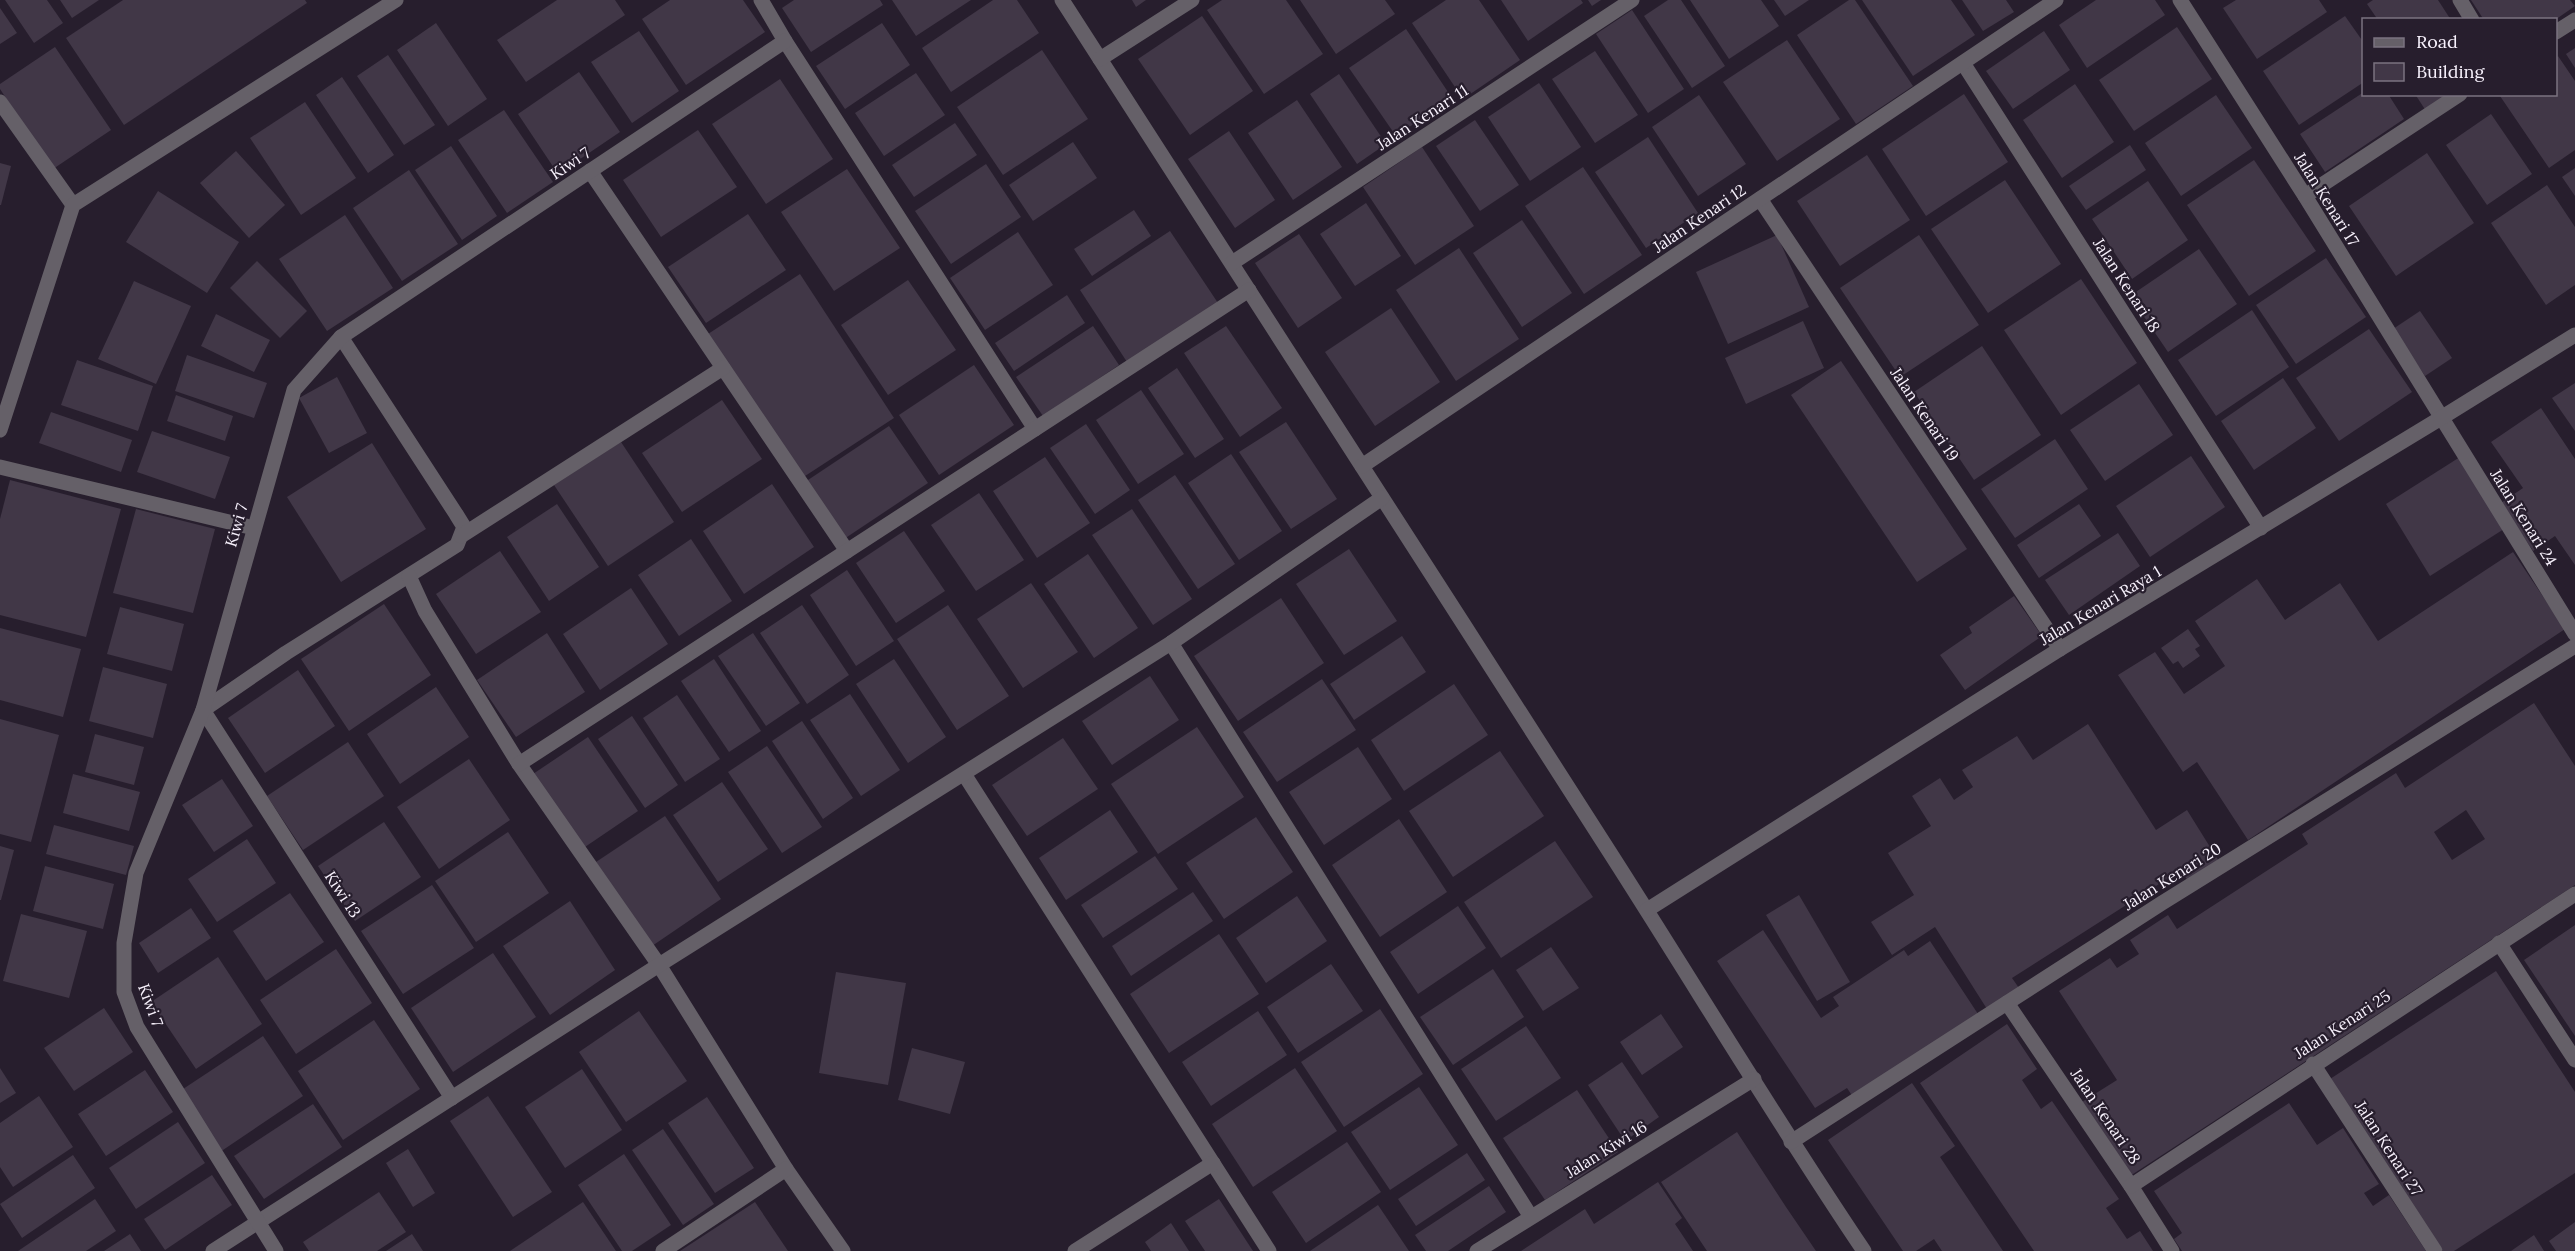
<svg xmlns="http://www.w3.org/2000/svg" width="2575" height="1251" font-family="Lora,serif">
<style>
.building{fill:#413747;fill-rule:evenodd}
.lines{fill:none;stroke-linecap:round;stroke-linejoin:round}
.minor{stroke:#656068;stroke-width:15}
.tertiary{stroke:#656068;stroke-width:15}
.labels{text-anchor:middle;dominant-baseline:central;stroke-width:4.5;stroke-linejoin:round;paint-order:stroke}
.street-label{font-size:16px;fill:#f8f2fd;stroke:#271e2d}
</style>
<rect width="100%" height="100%" fill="#271e2d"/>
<g class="building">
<path d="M5,0H47L63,23L34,43Z"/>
<path d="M60,0H99L72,18Z"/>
<path d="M123,0H305L307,3L124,125L66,38Z"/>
<path d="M557,0H615L625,15L526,82L497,40Z"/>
<path d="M670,0H743L765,32L686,85L642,19Z"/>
<path d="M794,0H880L883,5L811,52L782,8Z"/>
<path d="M892,0H971L916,36Z"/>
<path d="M993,0H1017L1039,33L951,92L922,48Z"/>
<path d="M1132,0H1146L1136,7Z"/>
<path d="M1222,0H1286L1323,54L1264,94L1207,10Z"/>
<path d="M1300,0H1385L1395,14L1336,54Z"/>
<path d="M1446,0H1479L1520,60L1463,99L1412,23Z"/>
<path d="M1501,0H1581L1583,3L1528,41Z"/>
<path d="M1588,0H1601L1592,6Z"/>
<path d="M1668,0H1681L1725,66L1692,88L1644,16Z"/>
<path d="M1690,0H1761L1779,26L1729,59Z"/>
<path d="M1774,0H1809L1785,16Z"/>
<path d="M1849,0H1855L1913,86L1856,124L1797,35Z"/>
<path d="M1862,0H1951L1975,35L1913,76Z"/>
<path d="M1962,0H2006L2014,12L1983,31Z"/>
<path d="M2096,0H2155L2165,15L2087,68L2059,25Z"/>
<path d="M2236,0H2319L2327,12L2257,59L2223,8Z"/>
<path d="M2373,0H2438L2451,20H2378L2367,4Z"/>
<path d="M2471,0H2570L2575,6L2555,20H2484Z"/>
<path d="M0,8L17,33L0,44Z"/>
<path d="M1632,10L1684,89L1648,113L1596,34Z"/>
<path d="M1202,16L1253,91L1190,135L1138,59Z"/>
<path d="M2345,16L2364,43V82L2299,125L2263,71Z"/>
<path d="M436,23L487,99L448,126L397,50Z"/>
<path d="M882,23L910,65L845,109L816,66Z"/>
<path d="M2177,27L2212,79L2134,131L2099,80Z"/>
<path d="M1406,29L1452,98L1396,136L1349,68Z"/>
<path d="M639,31L679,91L632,123L591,62Z"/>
<path d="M2044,31L2070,70L2013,109L1986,71Z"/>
<path d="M1787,40L1840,119L1777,161L1723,82Z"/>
<path d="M55,47L111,130L53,169L0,89V84Z"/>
<path d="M2575,48V68L2566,54Z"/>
<path d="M1042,50L1088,119L1003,175L957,107Z"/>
<path d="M1595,51L1638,115L1595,143L1552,79Z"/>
<path d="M388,55L435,125L404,145L357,76Z"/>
<path d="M2558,56L2575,81V150L2549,168L2500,96L2556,94V58Z"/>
<path d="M579,72L620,132L558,174L518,114Z"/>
<path d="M916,73L945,115L884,156L855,113Z"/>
<path d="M1339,74L1386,144L1357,164L1310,94Z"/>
<path d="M342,77L394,155L368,173L316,95Z"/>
<path d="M780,79L833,159L766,204L712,124Z"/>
<path d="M1539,83L1581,147L1530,181L1488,117Z"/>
<path d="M2075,84L2114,142L2062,178L2023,120Z"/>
<path d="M2364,92V94H2388L2404,119L2325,172L2300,134Z"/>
<path d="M1964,94L2008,162L1926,216L1882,149Z"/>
<path d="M2415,94H2450L2426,111Z"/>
<path d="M1699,95L1746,164L1698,196L1652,127Z"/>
<path d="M2216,95L2252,148L2181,196L2145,143Z"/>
<path d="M1297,100L1342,167L1293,200L1248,133Z"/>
<path d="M305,102L356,178L301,215L250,138Z"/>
<path d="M504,110L553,182L507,213L458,140Z"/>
<path d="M2491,114L2532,174L2487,205L2446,145Z"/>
<path d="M1475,120L1519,185L1480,211L1436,146Z"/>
<path d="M955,123L977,155L914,197L892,165Z"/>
<path d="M698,130L737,187L661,237L623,180Z"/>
<path d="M1229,131L1275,200L1235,228L1188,159Z"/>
<path d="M1648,137L1698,213L1646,248L1595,172Z"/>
<path d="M1073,142L1097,178L1033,221L1009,185Z"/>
<path d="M2130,145L2146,170L2086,210L2069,186Z"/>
<path d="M451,146L497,216L462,240L415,170Z"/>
<path d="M1422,147L1474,226L1415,265L1363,187Z"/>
<path d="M236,151L285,205L249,238L200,183Z"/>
<path d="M2427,153L2474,223L2396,276L2349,206Z"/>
<path d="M1867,155L1910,220L1840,266L1797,201Z"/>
<path d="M2254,160L2316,251L2249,296L2187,205Z"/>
<path d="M0,163L11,166L1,205H0Z"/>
<path d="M986,164L1021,217L951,264L915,211Z"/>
<path d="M1583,167L1642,255L1584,294L1525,206Z"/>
<path d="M2575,168V196L2562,177Z"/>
<path d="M847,169L900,248L834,291L781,212Z"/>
<path d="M409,170L458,244L402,281L353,208Z"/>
<path d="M2005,180L2061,264L1988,313L1931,229Z"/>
<path d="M2148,181L2188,240L2132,279L2092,219Z"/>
<path d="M2547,185L2575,227V285L2546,305L2491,223Z"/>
<path d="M158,191L239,242L207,293L126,242Z"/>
<path d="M1366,203L1401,256L1355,286L1320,234Z"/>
<path d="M1134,210L1151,236L1092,276L1074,249Z"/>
<path d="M748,214L786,270L706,323L668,267Z"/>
<path d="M345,215L393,288L327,331L279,259Z"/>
<path d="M1522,220L1572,293L1522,327L1473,253Z"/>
<path d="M1170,231L1218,303L1127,362L1080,290Z"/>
<path d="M1018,232L1053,285L985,330L950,278Z"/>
<path d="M1299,234L1342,298L1298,328L1255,263Z"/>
<path d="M1777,235L1809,307L1728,344L1696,272Z"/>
<path d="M1919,235L1979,325L1900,377L1840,288Z"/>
<path d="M1459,248L1519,339L1456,381L1396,290Z"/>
<path d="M2199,249L2237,304L2168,352L2130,296Z"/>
<path d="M2326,258L2366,317L2296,364L2256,305Z"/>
<path d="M257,261L307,311L280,338L230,288Z"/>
<path d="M800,274L894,418L802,478L708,334Z"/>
<path d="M2081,279L2137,363L2061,415L2004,330Z"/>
<path d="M908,280L956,350L888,395L841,325Z"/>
<path d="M134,281L191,306L156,384L98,359Z"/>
<path d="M1067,295L1085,323L1014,371L995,343Z"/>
<path d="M1391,308L1440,382L1375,426L1325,352Z"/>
<path d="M2252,310L2289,367L2216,416L2178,360Z"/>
<path d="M2420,311L2452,358L2425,376L2393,329Z"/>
<path d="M216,314L270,340L254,372L201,346Z"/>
<path d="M1803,321L1824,368L1746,404L1725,358Z"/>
<path d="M1093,326L1119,365L1043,416L1016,377Z"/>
<path d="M1226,326L1282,408L1240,437L1184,353Z"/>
<path d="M2369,329L2412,392L2339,441L2296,378Z"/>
<path d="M1982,346L2041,435L1974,480L1914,392Z"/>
<path d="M187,355L267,383L254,418L175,391Z"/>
<path d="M77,360L153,386L138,431L61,405Z"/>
<path d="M1841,361L1967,549L1917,582L1791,395Z"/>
<path d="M974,365L1014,425L939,475L899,415Z"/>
<path d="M1177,368L1224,439L1195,458L1148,388Z"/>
<path d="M337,377L367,433L329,453L299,398Z"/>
<path d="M2283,378L2316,428L2254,470L2221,421Z"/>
<path d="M2575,383V431L2552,398Z"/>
<path d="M2139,384L2173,435L2105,481L2070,430Z"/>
<path d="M1141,390L1184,454L1138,484L1096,420Z"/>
<path d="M176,395L233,416L225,441L167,421Z"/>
<path d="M722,400L762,459L682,512L642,453Z"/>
<path d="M2541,408L2575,459V565L2555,536L2533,551L2501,503L2523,488L2491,442Z"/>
<path d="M51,412L132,440L121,472L39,443Z"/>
<path d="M1286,422L1337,499L1291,529L1239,452Z"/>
<path d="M1086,424L1130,490L1095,514L1050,448Z"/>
<path d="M889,426L928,483L841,541L802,484Z"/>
<path d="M152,431L230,457L215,499L137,472Z"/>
<path d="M2055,439L2088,489L2015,538L1981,489Z"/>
<path d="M621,442L674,522L608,566L554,485Z"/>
<path d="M372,443L426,529L341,582L287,497Z"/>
<path d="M1231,454L1282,531L1239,560L1188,483Z"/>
<path d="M2191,456L2225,507L2150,557L2116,506Z"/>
<path d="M1045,457L1090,523L1037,558L993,491Z"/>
<path d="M2460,457L2504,529L2430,576L2386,504Z"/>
<path d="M1175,475L1235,564L1198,589L1138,500Z"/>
<path d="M10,480L121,509L86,637L0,615V519Z"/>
<path d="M772,484L814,547L744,594L703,531Z"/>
<path d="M979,493L1024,560L976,591L931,525Z"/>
<path d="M557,504L599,567L549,601L507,537Z"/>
<path d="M2079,504L2101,536L2039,578L2017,545Z"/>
<path d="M136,509L215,529L193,613L113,593Z"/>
<path d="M1132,509L1192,599L1153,625L1092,535Z"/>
<path d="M904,531L945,591L896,623L856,563Z"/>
<path d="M2118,533L2140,566L2069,615L2045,580Z"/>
<path d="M691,539L732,601L679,636L638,575Z"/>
<path d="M1349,549L1397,621L1344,655L1296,584Z"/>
<path d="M500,551L541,612L476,654L436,594Z"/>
<path d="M2513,552L2565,629L2248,840L2197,762L2183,772L2118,675L2155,652L2184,694L2225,666L2195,621L2257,579L2285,620L2340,583L2378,641Z"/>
<path d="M1088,554L1138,628L1094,658L1044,584Z"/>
<path d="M847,570L894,641L856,666L810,595Z"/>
<path d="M1031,583L1078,652L1023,688L977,619Z"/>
<path d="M631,588L668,644L600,690L563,634Z"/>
<path d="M2014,596L2042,636L1965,690L1940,655L1972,633L1969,627Z"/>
<path d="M1281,598L1324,663L1238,721L1194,656Z"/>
<path d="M384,604L431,675L349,731L301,659Z"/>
<path d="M802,605L849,675L807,704L760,633Z"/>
<path d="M948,605L1009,696L957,730L897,639Z"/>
<path d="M120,607L184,624L172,671L107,654Z"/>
<path d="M0,628L81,649L63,717L0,700Z"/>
<path d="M2188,629L2200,646L2195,649L2200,656L2183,668L2178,661L2173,664L2161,648Z"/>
<path d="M547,633L585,692L516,737L477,680Z"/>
<path d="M753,633L800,703L766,726L718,656Z"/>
<path d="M1402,636L1426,672L1354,720L1330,684Z"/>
<path d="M714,659L761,731L729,752L681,681Z"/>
<path d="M894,659L946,737L908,763L856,684Z"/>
<path d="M103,667L167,684L153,738L89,721Z"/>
<path d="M298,670L335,726L265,773L228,718Z"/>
<path d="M1150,676L1179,720L1112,765L1082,721Z"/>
<path d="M1322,679L1356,730L1277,782L1243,732Z"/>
<path d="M1454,684L1488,735L1404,791L1371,740Z"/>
<path d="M436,687L469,737L400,784L367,734Z"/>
<path d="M850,694L900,770L861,796L810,720Z"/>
<path d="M677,695L720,759L685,782L643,718Z"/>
<path d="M2534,703L2575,766V885L2130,1176L2082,1102L2117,1080L2059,991L2110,958L2117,968L2139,954L2130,940L2168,915L2177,929L2308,844L2302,834L2396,773L2405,788ZM2466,810L2485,839L2452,860L2434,832Z"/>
<path d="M632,716L678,785L645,808L598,739Z"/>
<path d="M0,719L59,735L31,842L0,834Z"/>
<path d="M802,721L853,798L823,819L772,741Z"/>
<path d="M2088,724L2156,830L2187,810L2220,863L2189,883L2181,870L2012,978L2019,988L1987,1009L1935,927L1892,955L1871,922L1914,895L1888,853L1931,826L1912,796L1940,778L1954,800L1973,787L1962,770L2017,736L2033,760Z"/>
<path d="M1197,727L1244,797L1158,854L1111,784Z"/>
<path d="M95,734L144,747L134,785L85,772Z"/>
<path d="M588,737L638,811L582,849L533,774Z"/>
<path d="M1063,738L1098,789L1027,836L992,785Z"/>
<path d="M348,742L384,796L303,850L267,796Z"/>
<path d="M767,746L822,827L782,853L728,772Z"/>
<path d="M1358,747L1392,799L1324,845L1289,792Z"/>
<path d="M1500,751L1544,816L1453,877L1409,811Z"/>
<path d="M469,759L510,820L439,869L397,807Z"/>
<path d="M73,774L140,792L129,831L63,813Z"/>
<path d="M222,779L253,826L214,852L182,805Z"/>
<path d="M722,782L768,849L718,882L673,815Z"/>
<path d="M1110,810L1138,852L1066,900L1039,858Z"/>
<path d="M665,816L721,899L652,946L596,862Z"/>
<path d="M1256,817L1293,872L1224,919L1186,863Z"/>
<path d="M1399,819L1447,892L1380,937L1332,865Z"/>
<path d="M384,822L421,877L355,921L318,866Z"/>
<path d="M54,825L134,846L126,875L46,854Z"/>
<path d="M508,832L549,893L476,942L435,881Z"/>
<path d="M247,839L276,883L217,922L188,879Z"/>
<path d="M1555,841L1593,897L1501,958L1464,902Z"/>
<path d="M0,846L14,850L1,900H0Z"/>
<path d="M1155,856L1178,889L1103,938L1081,905Z"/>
<path d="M45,866L114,884L103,929L33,911Z"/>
<path d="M432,885L474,948L403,994L361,931Z"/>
<path d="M1193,892L1213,921L1131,976L1112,946Z"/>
<path d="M290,893L324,942L266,981L233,931Z"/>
<path d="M1799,895L1850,982L1817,1001L1766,915Z"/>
<path d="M1297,896L1327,941L1266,983L1236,938Z"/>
<path d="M570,901L615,970L550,1015L503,946Z"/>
<path d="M1458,906L1486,948L1418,994L1390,952Z"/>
<path d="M191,908L211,938L158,973L139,943Z"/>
<path d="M21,914L87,931L69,998L3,981Z"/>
<path d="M2575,925V1036L2524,960Z"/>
<path d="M1763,930L1821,1018L1839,1006L1833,997L1904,950L1908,956L1930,941L1978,1014L1853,1097L1847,1088L1815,1108L1717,961Z"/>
<path d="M1219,934L1259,994L1169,1053L1130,994Z"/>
<path d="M1551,947L1579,988L1543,1011L1516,970Z"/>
<path d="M336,949L372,1003L296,1054L260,1000Z"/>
<path d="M493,953L536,1017L453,1072L411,1008Z"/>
<path d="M218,957L262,1024L196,1069L151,1002Z"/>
<path d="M1331,964L1363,1011L1298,1053L1267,1007Z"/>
<path d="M1493,969L1524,1017L1453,1065L1420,1017Z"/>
<path d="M2496,971L2575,1092V1173L2454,1251H2443L2330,1079Z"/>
<path d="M836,972L906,983L888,1085L819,1073Z"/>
<path d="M104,1008L133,1052L74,1091L44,1048Z"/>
<path d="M1380,1009L1423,1074L1344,1127L1301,1062Z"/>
<path d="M639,1011L687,1081L626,1122L579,1052Z"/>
<path d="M1258,1011L1287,1055L1211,1106L1182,1062Z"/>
<path d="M1661,1014L1683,1047L1642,1075L1620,1042Z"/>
<path d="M374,1020L420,1089L343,1140L298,1071Z"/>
<path d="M2007,1024L2037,1069L2022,1080L2041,1109L2052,1101L2119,1199L2106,1208L2127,1239L2140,1231L2153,1251H2034L1920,1083Z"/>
<path d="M1526,1026L1561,1078L1496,1121L1461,1069Z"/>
<path d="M263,1036L303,1096L220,1152L180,1091Z"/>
<path d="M912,1048L965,1062L950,1114L898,1100Z"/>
<path d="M1622,1062L1659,1117L1625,1141L1588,1085Z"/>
<path d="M0,1068L16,1093L0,1103Z"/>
<path d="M1295,1068L1337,1131L1253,1187L1212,1124Z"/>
<path d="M582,1069L622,1130L565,1168L525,1107Z"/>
<path d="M145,1070L173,1112L106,1156L78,1114Z"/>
<path d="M1912,1083L1955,1146L1940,1157L2003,1251H1942L1934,1239L1916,1251H1903L1828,1140Z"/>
<path d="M1419,1087L1458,1145L1390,1190L1351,1132Z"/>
<path d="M1577,1090L1618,1152L1545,1200L1503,1138Z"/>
<path d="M39,1096L73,1147L13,1187L0,1167V1123Z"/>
<path d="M488,1096L552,1192L513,1217L450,1121Z"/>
<path d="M707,1097L754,1168L715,1193L668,1123Z"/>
<path d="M2289,1103L2317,1145L2343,1128L2379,1184L2364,1193L2373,1206L2389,1195L2426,1251H2182L2174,1239L2182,1233L2154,1191Z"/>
<path d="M313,1104L342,1147L264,1199L234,1156Z"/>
<path d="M178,1122L205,1163L136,1209L109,1168Z"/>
<path d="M663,1129L714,1204L683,1225L632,1150Z"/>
<path d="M1737,1132L1786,1207L1816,1251H1707L1661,1182Z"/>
<path d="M1347,1142L1381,1192L1306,1243L1272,1192Z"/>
<path d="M408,1149L435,1193L413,1207L386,1163Z"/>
<path d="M1467,1153L1485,1180L1416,1226L1398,1199Z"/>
<path d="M624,1154L671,1225L632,1251H622L578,1185Z"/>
<path d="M73,1155L95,1188L22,1238L0,1204Z"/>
<path d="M212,1175L232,1205L165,1250L144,1219Z"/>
<path d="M1658,1182L1682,1218L1675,1224L1693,1251H1521L1585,1209L1594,1224Z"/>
<path d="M1489,1186L1506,1212L1448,1251H1426L1415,1235Z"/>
<path d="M379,1192L406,1232L377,1251H309L303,1242Z"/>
<path d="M95,1199L116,1231L86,1251H18Z"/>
<path d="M1219,1199L1253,1251H1205L1185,1221Z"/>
<path d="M583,1202L616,1251H510Z"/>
<path d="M755,1202L788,1251H680Z"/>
<path d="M1378,1205L1409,1251H1310Z"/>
<path d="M2575,1222V1251H2556L2549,1241Z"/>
<path d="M1171,1223L1189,1251H1151L1145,1242Z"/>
<path d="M130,1234L141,1251H104Z"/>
<path d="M412,1234L423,1251H386Z"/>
<path d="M2534,1235L2544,1251H2511Z"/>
</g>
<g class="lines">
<g class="minor">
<path d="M761,0L785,41L1035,429"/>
<path d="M1062,0C1244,283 1426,565 1607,848C1693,982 1775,1119 1864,1251"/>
<path d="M2180,0L2305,196L2575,634"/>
<path d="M2460,0L2472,20"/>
<path d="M2556,32L2575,20"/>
<path d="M1100,59L1192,0"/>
<path d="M1963,63L2261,528"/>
<path d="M0,102L73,205"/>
<path d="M590,171L847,551"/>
<path d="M2305,196L2460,94"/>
<path d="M1760,199L2060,649"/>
<path d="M1232,263L1632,0"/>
<path d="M341,337L456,514L464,527L457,545L286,653L203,710L452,1098"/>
<path d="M1362,466L2056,0"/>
<path d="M0,467L254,528"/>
<path d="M461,536L723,368"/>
<path d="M409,576L425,611L519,764L659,965L786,1169L843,1251"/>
<path d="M1171,643L1531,1217"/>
<path d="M519,764L1249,290"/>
<path d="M964,774L1269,1251"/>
<path d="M1647,910L2060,649L2441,418L2575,335"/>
<path d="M2499,943L2575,1060"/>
<path d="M2007,1003L2131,1186L2172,1251"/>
<path d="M2313,1064L2435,1251"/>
<path d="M1791,1142L2162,903L2575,646"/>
<path d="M2131,1186L2575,894"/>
<path d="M213,1251L659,965L1171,643L1382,498"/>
<path d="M276,1251L137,1027L124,992V943L136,873L203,710L294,390L341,337L785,41"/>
<path d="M663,1251L786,1169"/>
<path d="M1075,1251L1213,1163"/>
<path d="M1477,1251L1754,1079"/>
</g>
<path class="tertiary" d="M0,430L73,205L396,0"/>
</g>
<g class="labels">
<g class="street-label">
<text transform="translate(1422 117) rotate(-33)">Jalan Kenari 11</text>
<text transform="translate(570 163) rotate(-34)">Kiwi 7</text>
<text transform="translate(2327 199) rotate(58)">Jalan Kenari 17</text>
<text transform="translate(1699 218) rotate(-34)">Jalan Kenari 12</text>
<text transform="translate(2127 285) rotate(57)">Jalan Kenari 18</text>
<text transform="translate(1925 414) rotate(56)">Jalan Kenari 19</text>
<text transform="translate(2524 517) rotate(58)">Jalan Kenari 24</text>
<text transform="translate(236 525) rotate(-74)">Kiwi 7</text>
<text transform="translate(2100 605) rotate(-31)">Jalan Kenari Raya 1</text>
<text transform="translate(2172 876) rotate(-32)">Jalan Kenari 20</text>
<text transform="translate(343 894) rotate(57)">Kiwi 13</text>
<text transform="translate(151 1005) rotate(70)">Kiwi 7</text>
<text transform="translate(2342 1024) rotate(-33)">Jalan Kenari 25</text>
<text transform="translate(2106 1116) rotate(56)">Jalan Kenari 28</text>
<text transform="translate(2389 1148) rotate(57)">Jalan Kenari 27</text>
<text transform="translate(1606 1149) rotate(-32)">Jalan Kiwi 16</text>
</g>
</g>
<rect x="2362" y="18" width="195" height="78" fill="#271e2d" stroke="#7b7380" stroke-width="1.5"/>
<rect x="2374" y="38" width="30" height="9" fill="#656068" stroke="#7b7380" stroke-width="1.5"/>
<text x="2416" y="48" font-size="18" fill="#f8f2fd">Road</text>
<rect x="2374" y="63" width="30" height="18" fill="#413747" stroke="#7b7380" stroke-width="1.5"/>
<text x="2416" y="78" font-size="18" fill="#f8f2fd">Building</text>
</svg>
